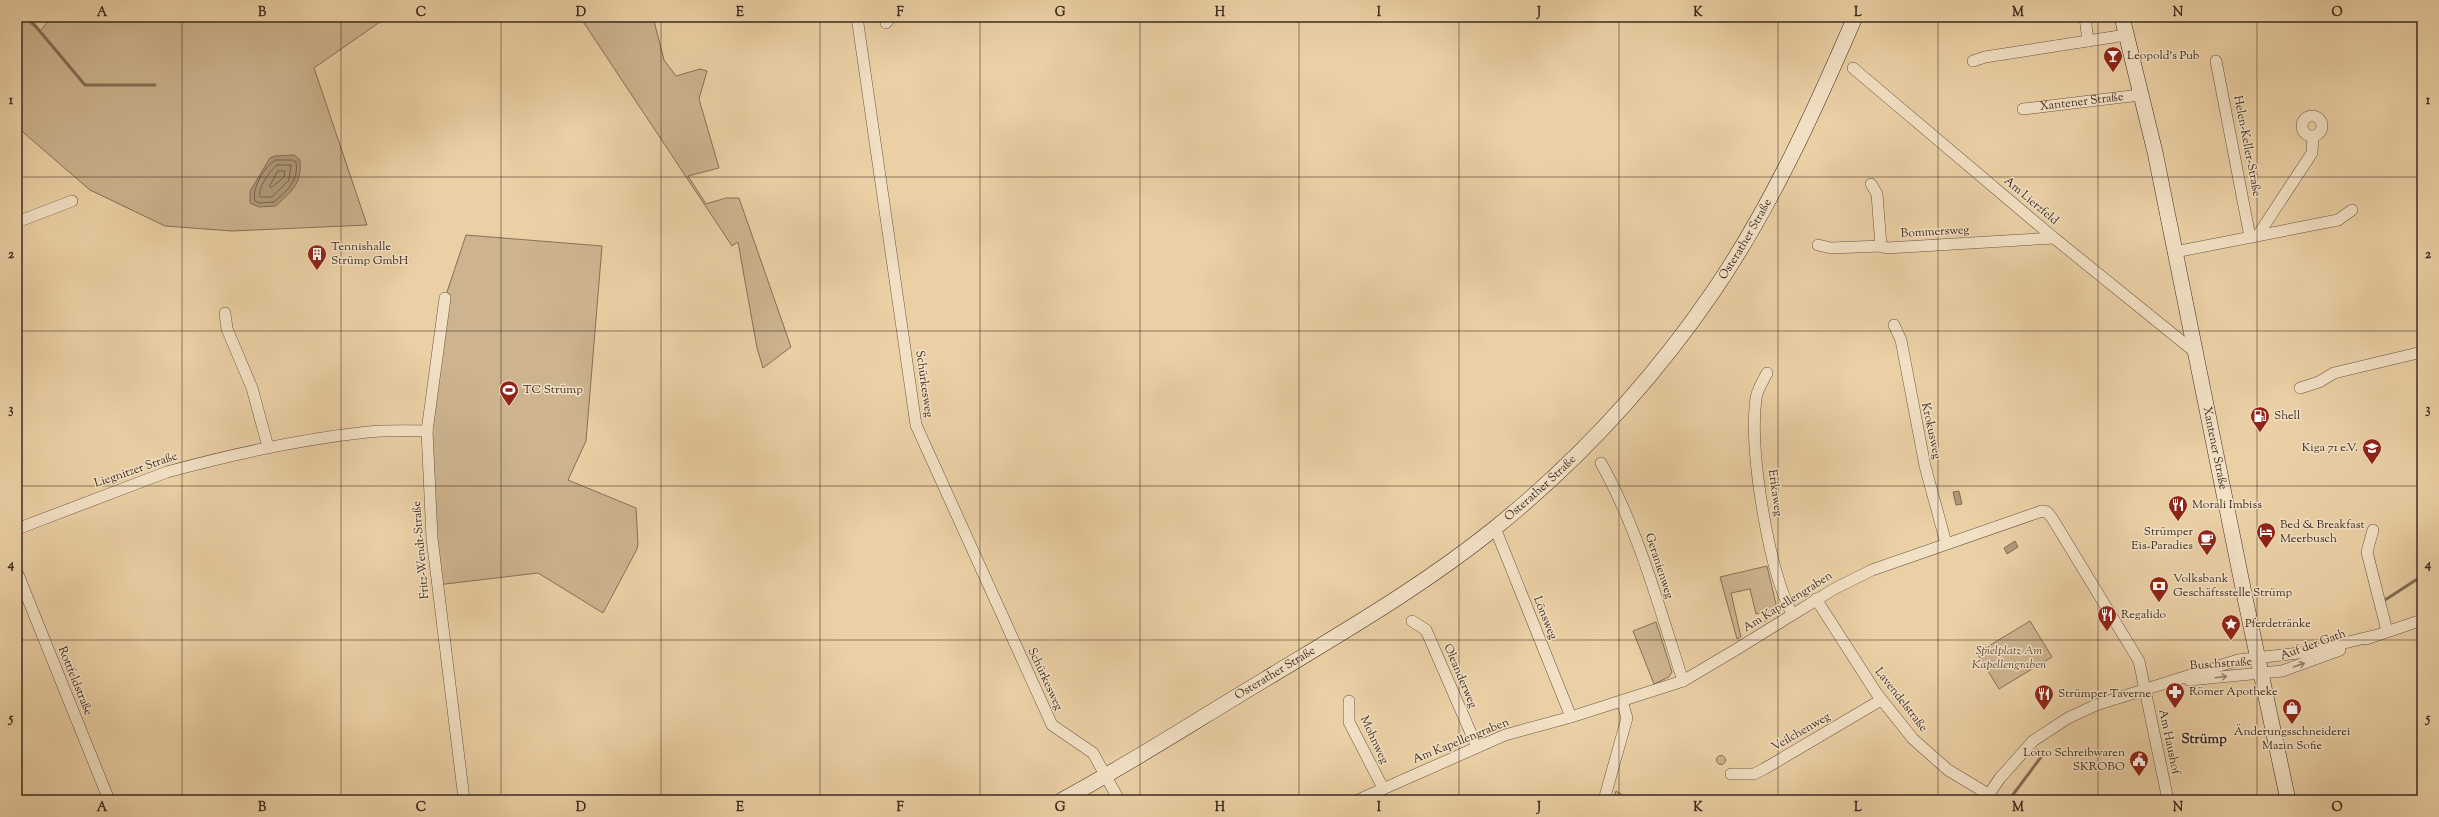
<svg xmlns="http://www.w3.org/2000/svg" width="2439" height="817" font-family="'Sorts Mill Goudy',serif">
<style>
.green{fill:#cdb48f;stroke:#857058}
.water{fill:#b09878;stroke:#826c55}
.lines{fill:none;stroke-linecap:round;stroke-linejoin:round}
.shore{stroke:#76624c;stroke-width:1}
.stream{stroke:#826c55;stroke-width:3}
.minor-casing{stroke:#685442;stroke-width:12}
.secondary-casing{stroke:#3d2b21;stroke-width:16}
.minor{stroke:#f2e0c4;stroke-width:11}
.secondary{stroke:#f2e0c4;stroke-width:15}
.oneway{stroke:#988672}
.grid{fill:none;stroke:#3d2b21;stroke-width:1;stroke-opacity:0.55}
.labels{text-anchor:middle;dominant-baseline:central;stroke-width:3;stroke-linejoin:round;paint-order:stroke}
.poi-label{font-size:12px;fill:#3d2b21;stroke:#f2e0c4;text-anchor:start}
.street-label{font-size:12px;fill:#3d2b21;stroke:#f2e0c4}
.park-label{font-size:12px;font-style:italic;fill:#5a4637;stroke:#f2e0c4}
.quarter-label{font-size:14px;font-weight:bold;fill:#3d2b21;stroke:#f2e0c4}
.neatline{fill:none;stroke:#3d2b21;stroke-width:1.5}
.grid-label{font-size:13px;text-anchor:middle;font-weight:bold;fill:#3d2b21}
</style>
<rect width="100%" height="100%" fill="#ebd0a5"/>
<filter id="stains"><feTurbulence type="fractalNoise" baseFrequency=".005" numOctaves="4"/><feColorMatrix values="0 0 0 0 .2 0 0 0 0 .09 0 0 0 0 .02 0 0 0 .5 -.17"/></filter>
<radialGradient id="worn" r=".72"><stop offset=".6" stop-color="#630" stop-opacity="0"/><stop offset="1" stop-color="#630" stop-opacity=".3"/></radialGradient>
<g class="green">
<path d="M17,17H22L40,31L46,24L47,17H387L314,68L367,225L232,231L165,226L90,190L17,127Z"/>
<path d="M580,17H653L664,60L676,76L700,69L707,71L699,99L719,168L688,176L706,204L726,198H739L791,347L763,368L757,348L738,242L732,246Z"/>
<path d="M466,235L602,246L586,441L568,480L636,508L638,544L637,549L603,613L538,573L437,585L427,431L445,298Z"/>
<path d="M1767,566L1776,604L1775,613L1765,622L1763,612L1756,614L1750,589L1731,593L1741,637L1737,639L1720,577Z"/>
<path d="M2030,621L2052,657L1999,689L1977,653Z"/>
<path d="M1656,622L1672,672L1669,677L1654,684L1633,631Z"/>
<circle cx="1721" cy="760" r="4.5"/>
<path d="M1616,791L1631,800H1613Z"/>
</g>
<g class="water">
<path d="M294,155L300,160C302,185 292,190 276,206L259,207L250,203V191L270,158L275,156Z"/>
<path d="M1959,491L1962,504L1956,505L1953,492Z"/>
<path d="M2015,541L2018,547L2007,554L2004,548Z"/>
</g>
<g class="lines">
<g class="shore">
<path d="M276,160H292L296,162C299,181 287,190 274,202L260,203L255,201C251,189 265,165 276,160Z"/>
<path d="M277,165H291L289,180L272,197H260C257,189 270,170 277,165Z"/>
<path d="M278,171H285L284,177L271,188L270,186Z"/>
</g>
<g class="stream">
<path d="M24,17L32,22L85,85H155"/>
<path d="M2385,600L2422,576"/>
<path d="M2009,800L2041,757L2038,750"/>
</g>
<defs>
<g id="minor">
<path d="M857,17L916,425L1052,725L1093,753L1119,800"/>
<path d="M2085,17L2088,41"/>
<path d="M886,23L891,17"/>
<path d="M1973,61L1985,57L2126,35"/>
<path d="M2216,61L2250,237"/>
<path d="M1853,68L2054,238L2195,352"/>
<path id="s1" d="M2023,109L2140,95"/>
<circle cx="2312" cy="126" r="10"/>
<path d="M1871,184L1877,194L1881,246"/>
<path d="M17,222L72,201"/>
<path d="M2258,235L2312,153L2313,136"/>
<path d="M1818,245L1831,248L1881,246L1887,248L2054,238"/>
<path d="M2175,252L2338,220L2352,210"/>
<path d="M445,298L427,431L432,538L464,799"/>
<path d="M225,313L227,329L252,388L268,447"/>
<path d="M1894,325L1901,340L1925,466L1946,543"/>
<path d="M1767,373C1763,381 1757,390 1756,398C1749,451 1768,567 1792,614"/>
<path d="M2300,388L2319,382L2334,373L2422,352"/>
<path d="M1601,463C1639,531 1659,607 1683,681"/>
<path d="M1495,528L1571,717"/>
<path d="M17,529L167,472C233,454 301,439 368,432C387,430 407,431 427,431"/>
<path d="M2373,530L2367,552L2387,631"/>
<path d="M17,572L109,800"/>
<path d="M1816,599L1877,694L1913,739L1948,770L1988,794"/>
<path d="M1412,621L1426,630L1477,747"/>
<path d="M2366,639L2422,620"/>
<path d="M2189,680L2282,671L2340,650"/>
<path d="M1349,701V722L1383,788"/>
<path d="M1731,774H1754L1764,769L1881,700"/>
<path d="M1358,800L1505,735L1571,717L1683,681L1737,649L1834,589L1872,570L2042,511L2047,512L2052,518L2139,661L2168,800"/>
<path d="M1604,800L1627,718L1622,701"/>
<path d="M1985,800L2000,778L2033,741L2068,718L2096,705L2238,660L2307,652L2373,636"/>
</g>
<g id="secondary">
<path id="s2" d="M2122,17L2155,152L2245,598L2288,800"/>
<path id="s3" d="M1062,800C1131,763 1197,720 1264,680C1343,632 1423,586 1495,528C1578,461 1652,381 1713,292C1771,207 1814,112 1855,17"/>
</g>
</defs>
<use href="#minor" class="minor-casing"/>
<use href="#secondary" class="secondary-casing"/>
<use href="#minor" class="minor"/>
<use href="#secondary" class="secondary"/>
</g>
<defs><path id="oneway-shaft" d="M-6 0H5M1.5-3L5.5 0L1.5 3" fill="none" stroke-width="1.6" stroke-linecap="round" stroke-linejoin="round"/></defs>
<g class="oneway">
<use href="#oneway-shaft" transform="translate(2299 665) rotate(-19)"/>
<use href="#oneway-shaft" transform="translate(2221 677) rotate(-7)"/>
</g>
<path class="grid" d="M182,17V800M341,17V800M501,17V800M661,17V800M820,17V800M980,17V800M1140,17V800M1299,17V800M1459,17V800M1619,17V800M1778,17V800M1938,17V800M2098,17V800M2257,17V800M17,177H2422M17,331H2422M17,486H2422M17,640H2422"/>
<defs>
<symbol id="bar-pin" viewBox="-11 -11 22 30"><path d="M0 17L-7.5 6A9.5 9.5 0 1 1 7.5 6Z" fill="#8f2418" stroke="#f2e0c4"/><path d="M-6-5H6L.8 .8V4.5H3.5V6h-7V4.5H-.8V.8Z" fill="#fff"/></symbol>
<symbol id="building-pin" viewBox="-11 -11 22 30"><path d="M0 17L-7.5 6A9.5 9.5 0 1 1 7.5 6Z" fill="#8f2418" stroke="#f2e0c4"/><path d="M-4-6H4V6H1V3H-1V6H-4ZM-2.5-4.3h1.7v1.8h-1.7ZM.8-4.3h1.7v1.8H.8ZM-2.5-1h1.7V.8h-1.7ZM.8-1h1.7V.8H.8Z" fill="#fff"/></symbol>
<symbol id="stadium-pin" viewBox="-11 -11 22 30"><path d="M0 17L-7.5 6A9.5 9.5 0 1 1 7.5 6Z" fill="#8f2418" stroke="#f2e0c4"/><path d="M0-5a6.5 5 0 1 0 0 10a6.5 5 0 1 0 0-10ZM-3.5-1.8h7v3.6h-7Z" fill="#fff"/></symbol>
<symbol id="fuel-pin" viewBox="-11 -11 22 30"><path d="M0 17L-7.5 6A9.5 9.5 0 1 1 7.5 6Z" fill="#8f2418" stroke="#f2e0c4"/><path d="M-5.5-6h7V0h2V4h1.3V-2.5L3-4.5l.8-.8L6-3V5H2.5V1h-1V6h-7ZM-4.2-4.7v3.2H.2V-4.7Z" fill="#fff"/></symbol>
<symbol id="school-pin" viewBox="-11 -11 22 30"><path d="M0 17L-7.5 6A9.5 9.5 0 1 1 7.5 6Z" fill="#8f2418" stroke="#f2e0c4"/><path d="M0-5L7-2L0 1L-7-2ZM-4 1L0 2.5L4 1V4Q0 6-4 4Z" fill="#fff"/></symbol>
<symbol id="restaurant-pin" viewBox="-11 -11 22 30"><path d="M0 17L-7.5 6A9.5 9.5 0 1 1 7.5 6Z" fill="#8f2418" stroke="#f2e0c4"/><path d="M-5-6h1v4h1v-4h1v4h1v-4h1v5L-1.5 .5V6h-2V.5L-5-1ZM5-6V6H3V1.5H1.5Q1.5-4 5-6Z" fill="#fff"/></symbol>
<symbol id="hotel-pin" viewBox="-11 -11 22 30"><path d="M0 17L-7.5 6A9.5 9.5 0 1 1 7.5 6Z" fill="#8f2418" stroke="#f2e0c4"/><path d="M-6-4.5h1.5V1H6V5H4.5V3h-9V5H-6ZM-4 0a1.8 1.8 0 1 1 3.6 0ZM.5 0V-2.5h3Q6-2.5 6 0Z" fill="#fff"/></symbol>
<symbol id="cafe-pin" viewBox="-11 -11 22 30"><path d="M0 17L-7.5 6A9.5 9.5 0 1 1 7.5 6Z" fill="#8f2418" stroke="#f2e0c4"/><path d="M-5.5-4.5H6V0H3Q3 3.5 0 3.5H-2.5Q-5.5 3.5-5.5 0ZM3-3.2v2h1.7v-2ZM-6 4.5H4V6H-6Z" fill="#fff"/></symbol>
<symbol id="bank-pin" viewBox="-11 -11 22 30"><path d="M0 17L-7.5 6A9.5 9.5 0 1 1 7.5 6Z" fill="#8f2418" stroke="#f2e0c4"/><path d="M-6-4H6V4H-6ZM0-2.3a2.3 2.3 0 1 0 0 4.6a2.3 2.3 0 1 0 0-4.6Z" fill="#fff"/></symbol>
<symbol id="sight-pin" viewBox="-11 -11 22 30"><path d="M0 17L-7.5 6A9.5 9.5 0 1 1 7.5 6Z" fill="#8f2418" stroke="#f2e0c4"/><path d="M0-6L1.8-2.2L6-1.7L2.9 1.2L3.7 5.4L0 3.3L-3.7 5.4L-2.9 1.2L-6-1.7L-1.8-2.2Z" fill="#fff"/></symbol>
<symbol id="pharmacy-pin" viewBox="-11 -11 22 30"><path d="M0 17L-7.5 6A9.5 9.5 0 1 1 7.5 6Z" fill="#8f2418" stroke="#f2e0c4"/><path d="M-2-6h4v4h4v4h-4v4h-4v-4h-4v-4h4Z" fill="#fff"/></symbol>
<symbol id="shop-pin" viewBox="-11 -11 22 30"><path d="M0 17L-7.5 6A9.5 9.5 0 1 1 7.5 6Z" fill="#8f2418" stroke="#f2e0c4"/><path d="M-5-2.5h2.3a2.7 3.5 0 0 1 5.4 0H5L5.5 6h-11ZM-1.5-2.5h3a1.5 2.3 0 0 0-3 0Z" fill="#fff"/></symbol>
<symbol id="civic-pin" viewBox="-11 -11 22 30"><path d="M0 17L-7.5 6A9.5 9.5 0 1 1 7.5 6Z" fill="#8f2418" stroke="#f2e0c4"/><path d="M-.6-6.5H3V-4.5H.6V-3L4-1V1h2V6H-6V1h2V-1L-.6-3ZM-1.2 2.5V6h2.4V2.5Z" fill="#fff"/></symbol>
</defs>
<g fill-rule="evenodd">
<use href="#bar-pin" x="2102" y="45" width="22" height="30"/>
<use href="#building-pin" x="306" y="243" width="22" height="30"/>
<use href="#stadium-pin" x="498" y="379" width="22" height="30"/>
<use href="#fuel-pin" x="2249" y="405" width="22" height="30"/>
<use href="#school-pin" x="2361" y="437" width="22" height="30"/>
<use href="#restaurant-pin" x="2167" y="494" width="22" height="30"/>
<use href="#hotel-pin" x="2255" y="521" width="22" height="30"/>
<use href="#cafe-pin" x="2196" y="528" width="22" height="30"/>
<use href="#bank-pin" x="2148" y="575" width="22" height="30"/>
<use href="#restaurant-pin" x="2096" y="604" width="22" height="30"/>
<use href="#sight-pin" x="2220" y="613" width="22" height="30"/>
<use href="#pharmacy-pin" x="2164" y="681" width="22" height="30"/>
<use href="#restaurant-pin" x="2033" y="683" width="22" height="30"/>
<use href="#shop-pin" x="2281" y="697" width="22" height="30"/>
<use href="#civic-pin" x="2128" y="749" width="22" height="30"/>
</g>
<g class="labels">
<g class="poi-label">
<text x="2127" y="56">Leopold's Pub</text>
<text x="331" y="247">Tennishalle<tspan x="331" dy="14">Strümp GmbH</tspan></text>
<text x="523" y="390">TC Strümp</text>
<text x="2274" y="416">Shell</text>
<text x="2358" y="448" text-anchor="end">Kiga 71 e.V.</text>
<text x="2192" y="505">Morali Imbiss</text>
<text x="2280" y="525">Bed &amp; Breakfast<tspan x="2280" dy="14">Meerbusch</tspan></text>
<text x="2193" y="532" text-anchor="end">Strümper<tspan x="2193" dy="14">Eis-Paradies</tspan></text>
<text x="2173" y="579">Volksbank<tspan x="2173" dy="14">Geschäftsstelle Strümp</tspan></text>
<text x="2121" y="615">Regalido</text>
<text x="2245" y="624">Pferdetränke</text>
<text x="2189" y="692">Römer Apotheke</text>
<text x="2058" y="694">Strümper Taverne</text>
<text x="2292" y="732" text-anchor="middle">Änderungsschneiderei<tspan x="2292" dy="14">Mazin Sofie</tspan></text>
<text x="2125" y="753" text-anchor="end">Lotto Schreibwaren<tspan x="2125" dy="14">SKROBO</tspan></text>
</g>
<g class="street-label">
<text stroke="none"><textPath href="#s1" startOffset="59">Xantener Straße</textPath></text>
<text transform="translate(2247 146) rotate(79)">Helen-Keller-Straße</text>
<text transform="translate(2031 201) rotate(40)">Am Lierzfeld</text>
<text transform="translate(1935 232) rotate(-3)">Bommersweg</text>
<text stroke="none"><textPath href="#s3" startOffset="896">Osterather Straße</textPath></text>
<text transform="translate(924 384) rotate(82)">Schürkesweg</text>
<text transform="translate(1931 431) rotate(78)">Krokusweg</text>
<text stroke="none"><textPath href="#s2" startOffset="441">Xantener Straße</textPath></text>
<text transform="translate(136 470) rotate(-19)">Liegnitzer Straße</text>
<text stroke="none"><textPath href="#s3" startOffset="572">Osterather Straße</textPath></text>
<text transform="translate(1775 493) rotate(82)">Erikaweg</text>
<text transform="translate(421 550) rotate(-95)">Fritz-Wendt-Straße</text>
<text transform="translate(1659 566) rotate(72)">Geranienweg</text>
<text transform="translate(1788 602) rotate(-32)">Am Kapellengraben</text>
<text transform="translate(1545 618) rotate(68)">Lönsweg</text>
<text transform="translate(2313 645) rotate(-20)">Auf der Gath</text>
<text transform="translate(2221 664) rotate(-4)">Buschstraße</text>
<text stroke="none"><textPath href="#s3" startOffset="248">Osterather Straße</textPath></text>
<text transform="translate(1460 676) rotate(67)">Oleanderweg</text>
<text transform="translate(1045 679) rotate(65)">Schürkesweg</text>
<text transform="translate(75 681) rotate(68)">Rottfeldstraße</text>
<text transform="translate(1901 700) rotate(52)">Lavendelstraße</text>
<text transform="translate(1801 732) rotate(-30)">Veilchenweg</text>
<text transform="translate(1374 740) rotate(65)">Mohnweg</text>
<text transform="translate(1461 741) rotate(-22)">Am Kapellengraben</text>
<text transform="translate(2169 742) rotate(78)">Am Haushof</text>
</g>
<g class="park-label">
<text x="2009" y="651">Spielplatz Am<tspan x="2009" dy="14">Kapellengraben</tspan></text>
</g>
<g class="quarter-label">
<text x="2204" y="740">Strümp</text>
</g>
</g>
<rect width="2439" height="817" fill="none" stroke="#ebd0a5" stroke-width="44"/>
<rect x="22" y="22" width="2395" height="773" class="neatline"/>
<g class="grid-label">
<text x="102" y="16">A</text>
<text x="262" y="16">B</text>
<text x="421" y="16">C</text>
<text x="581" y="16">D</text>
<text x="740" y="16">E</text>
<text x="900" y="16">F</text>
<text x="1060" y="16">G</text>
<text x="1220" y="16">H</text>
<text x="1379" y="16">I</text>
<text x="1539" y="16">J</text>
<text x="1698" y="16">K</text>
<text x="1858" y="16">L</text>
<text x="2018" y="16">M</text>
<text x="2178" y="16">N</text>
<text x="2337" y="16">O</text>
<text x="11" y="104">1</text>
<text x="2428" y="104">1</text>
<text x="11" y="258">2</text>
<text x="2428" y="258">2</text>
<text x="11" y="413">3</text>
<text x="2428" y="413">3</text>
<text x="11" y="568">4</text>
<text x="2428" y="568">4</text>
<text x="11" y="722">5</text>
<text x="2428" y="722">5</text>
<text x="102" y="811">A</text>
<text x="262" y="811">B</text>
<text x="421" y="811">C</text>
<text x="581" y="811">D</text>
<text x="740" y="811">E</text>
<text x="900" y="811">F</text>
<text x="1060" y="811">G</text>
<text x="1220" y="811">H</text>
<text x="1379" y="811">I</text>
<text x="1539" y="811">J</text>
<text x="1698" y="811">K</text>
<text x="1858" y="811">L</text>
<text x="2018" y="811">M</text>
<text x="2178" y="811">N</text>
<text x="2337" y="811">O</text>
</g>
<rect width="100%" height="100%" filter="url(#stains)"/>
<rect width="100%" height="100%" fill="url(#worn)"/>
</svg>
